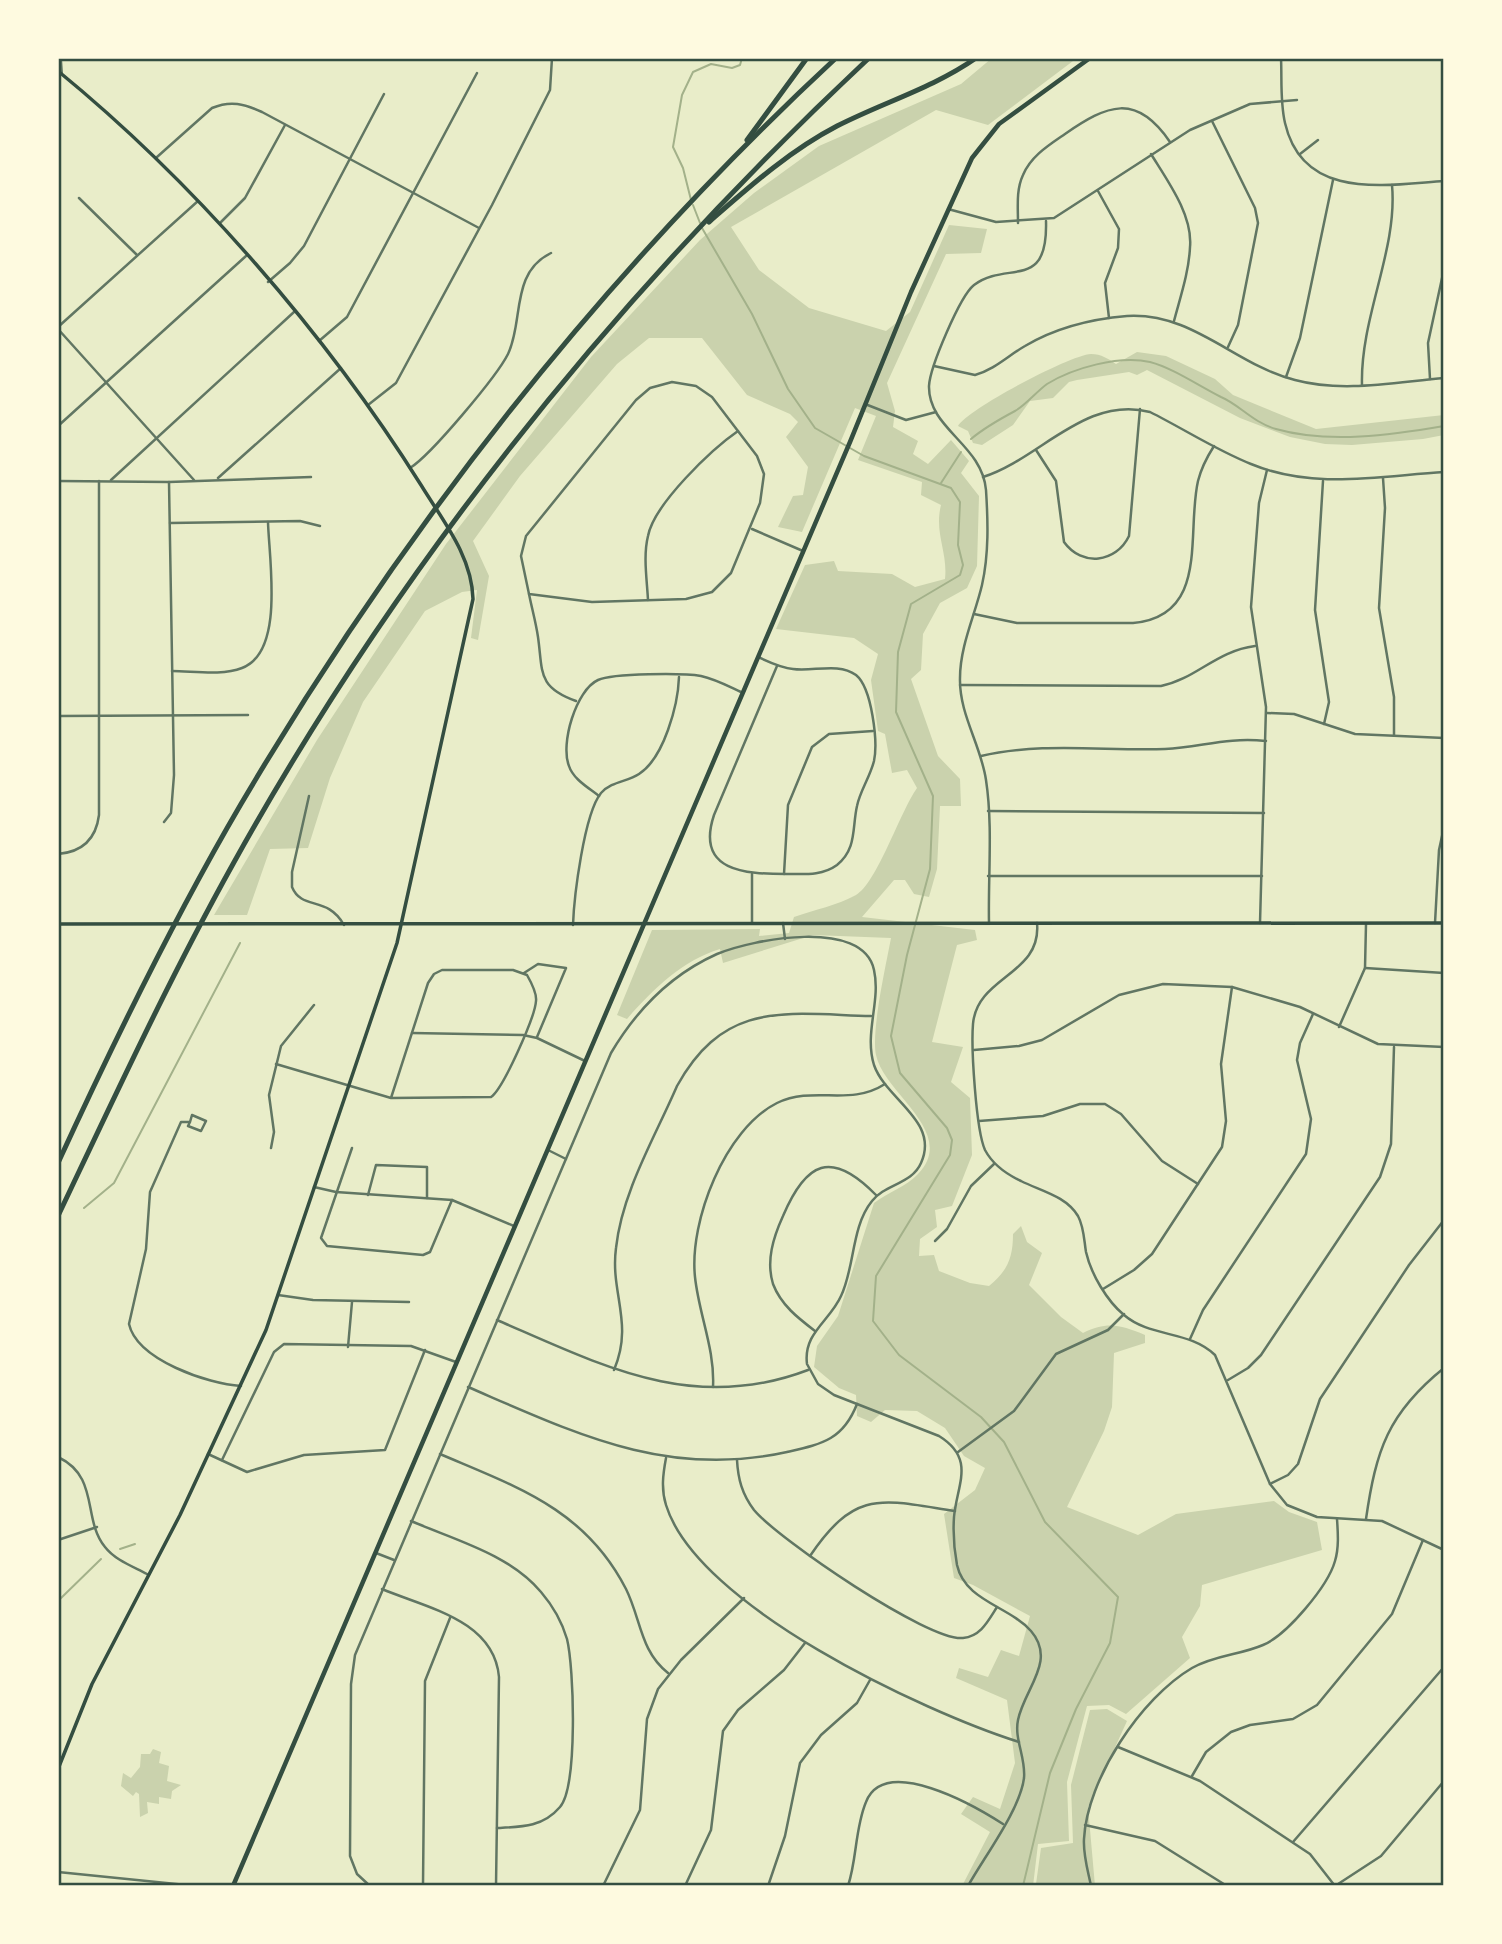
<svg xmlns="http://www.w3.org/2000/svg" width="1502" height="1944" font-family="'Asap Condensed',sans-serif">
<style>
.green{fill:#cad2ad}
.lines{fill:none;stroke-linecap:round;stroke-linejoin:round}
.stream{stroke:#a3b18a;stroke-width:2}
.service{stroke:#617663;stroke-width:2}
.minor{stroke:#617663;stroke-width:2.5}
.secondary{stroke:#344e41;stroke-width:3.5}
.primary{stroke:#344e41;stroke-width:4.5}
.motorway{stroke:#344e41;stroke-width:5}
.neatline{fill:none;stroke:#344e41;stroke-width:2.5}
</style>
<rect width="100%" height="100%" fill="#e9edc9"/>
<g class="green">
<path d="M992,58H1077L988,125L936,110L731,227L759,270L809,308L886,331L910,312L949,225L987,229L981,253L946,254L887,383L895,411L893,427L918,441L913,454L928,464L951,440L969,461L961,473L979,496L977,566L967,588L940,603L923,634L921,670L911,679L938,756L960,779L961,806H940L937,869L929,897L914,894L905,880H894L862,917L975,930L977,940L957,945L932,1042L963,1047L951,1082L970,1098L972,1155L952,1206L935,1210L937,1227L920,1239L919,1256L934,1255L939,1271L970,1283L989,1286C1007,1271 1013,1259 1013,1234L1021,1226L1027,1242L1042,1253L1029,1285L1061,1317L1083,1333C1108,1321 1120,1325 1145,1335V1343L1114,1353L1112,1407L1104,1431L1067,1507L1138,1535L1176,1514L1274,1501L1289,1512L1317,1522L1322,1550L1202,1585L1200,1606L1182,1637L1190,1658L1126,1714L1109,1705L1087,1706L1067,1782L1069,1841L1038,1844L1033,1886H962L990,1832L961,1814L973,1797L1000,1809L1015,1763L1007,1700L956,1678L959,1668L988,1677L1001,1650L1019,1656L1030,1616L973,1585L954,1578L944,1514L975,1490L985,1468L964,1456L945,1428L917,1411L885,1410L871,1422L857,1416L856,1395L839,1388L814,1367L817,1346L838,1316L874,1203C888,1192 906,1187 918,1174C958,1132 884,1094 876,1055C871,1031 886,965 891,938L813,935L723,963L720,949C683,960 652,990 627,1019L617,1015L652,930L760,929L759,936L789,933L794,917C814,910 838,905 856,895C877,883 900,812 917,788L907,770L892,773L885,734L878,731L871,680L878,654L854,638L776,629L805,565L834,561L838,571L892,574L915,587L945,579C948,552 934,533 941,505L921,495L922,482L858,460L876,416L855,408L802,532L778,527L793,496L803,495L808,467L786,437L798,422L790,414L747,395L702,338H649L617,364L520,476L473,541L489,576L478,640L471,638L477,590L462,592L425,611L363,702L330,778L308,848L270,849L247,915H214L317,740L446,544L591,357L700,240L754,193L819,146L961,84Z"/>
<path d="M1137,352L1166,356L1215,379L1233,395L1316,429L1444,415V435L1423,439L1352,445L1325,444L1290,437L1240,418L1147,370L1137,375L1129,372L1077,380L1069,382L1053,398L1030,401L1013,425L982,445L973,443L968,431L958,426C968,409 1070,355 1091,354C1101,354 1109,359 1116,364Z"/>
<path d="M1107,1709L1127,1721L1088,1807L1095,1886H1040L1036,1884L1041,1848L1073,1843L1071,1785L1090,1710Z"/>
<path d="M153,1749L161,1752L159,1763L169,1766L167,1781L181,1785L172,1791L171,1799L159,1797V1804L147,1802L148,1813L140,1817L139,1794L136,1792L133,1796L121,1786L123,1773L131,1778L140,1767L141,1754H150Z"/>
</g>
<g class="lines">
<g class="stream">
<path d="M691,200L683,168L673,147L682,95L693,72L711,64L732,68L740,65L742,58"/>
<path d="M693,205L700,223"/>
<path d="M702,228L752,314L788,389L815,428L864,456L951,488L960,502L958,545L963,565L960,575L911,604L898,652L896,712L933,796L930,869L907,955L891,1036L900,1073L947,1128L952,1140L950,1155L876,1276L873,1321L899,1355L981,1417L1004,1442L1045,1522L1118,1597L1110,1643L1076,1709L1050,1773L1023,1886"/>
<path d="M971,439C984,428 1000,419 1015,411C1026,405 1036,392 1047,384C1073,368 1119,355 1150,362C1173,368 1199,386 1221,397C1240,405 1252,422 1276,429C1328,444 1392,435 1444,426"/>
<path d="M941,483L961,452"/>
<path d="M84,1208L114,1183L240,943"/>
<path d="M120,1549L135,1544"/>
<path d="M58,1601L101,1559"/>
</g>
<path class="service" d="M61,58L62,73"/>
<g class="minor">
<path d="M1281,58C1282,79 1280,102 1285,123C1303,201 1385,185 1444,181"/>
<path d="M1212,121L1255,208L1258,223L1238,325L1228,347"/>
<path d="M1151,154C1167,180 1193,215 1190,247C1189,272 1180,298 1174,321"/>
<path d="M1300,154L1318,140"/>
<path d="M157,157L212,108C231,100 244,104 262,112L479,228"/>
<path d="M1098,191L1119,229L1118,248L1105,283L1109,318"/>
<path d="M79,198L137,255"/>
<path d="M948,209L996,222L1054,218L1190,130L1250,104L1297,100"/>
<path d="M220,223L245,198L285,125"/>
<path d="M1018,223C1018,207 1016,190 1023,175C1031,156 1049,145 1065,134C1107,105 1136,92 1170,142"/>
<path d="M268,282L290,263L304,246L384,94"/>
<path d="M58,327L198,201"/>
<path d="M58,329L194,480"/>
<path d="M319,341L347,317L477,73"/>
<path d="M934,366L975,375C994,370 1009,355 1025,346C1057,327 1091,319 1127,316C1193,312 1235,365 1295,380C1343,393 1396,382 1444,378"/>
<path d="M1286,377L1300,338L1333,180"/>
<path d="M1430,379L1428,343L1444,269"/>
<path d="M672,382L696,386L712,397L757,456L764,474L760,503L731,573L712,592L686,599L592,602L529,594L521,556L526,536L636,400L650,388Z"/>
<path d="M1362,385C1360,317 1398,250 1392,185"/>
<path d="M865,404L906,420L936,412"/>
<path d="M368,405L396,383L492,205L550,90L552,58"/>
<path d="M58,426L246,256"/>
<path d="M1036,450L1056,481L1064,542C1082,567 1116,563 1129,536L1140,409"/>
<path d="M410,468C431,455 497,376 508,354C524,321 510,273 551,253"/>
<path d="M983,477C1040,459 1085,395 1150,412C1184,429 1216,450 1251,464C1314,490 1379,476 1444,472"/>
<path d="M218,478L341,368"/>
<path d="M1383,478L1385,508L1379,608L1394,697V735"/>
<path d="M111,480L294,312"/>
<path d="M58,481L169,482L311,477"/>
<path d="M1323,481L1315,610L1329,702L1324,724"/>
<path d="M170,523L300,521L320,526"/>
<path d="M752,529L803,551"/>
<path d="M1444,593V607"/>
<path d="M529,594C532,609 536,623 538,637C543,672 537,687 576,701"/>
<path d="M648,600C647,580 643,556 648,536C654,504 712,449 738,431"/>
<path d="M974,614L1017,623H1133C1210,616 1186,533 1198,481C1201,469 1207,457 1214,446"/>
<path d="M758,657C769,662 781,668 793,669C813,672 838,662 856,675C872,688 878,742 874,761C870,777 860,791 857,806C852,828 857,849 837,865C822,876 804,874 786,874C746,874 695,872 714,815L777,666"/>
<path d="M172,671C193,671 222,676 242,668C285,652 269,560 268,522"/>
<path d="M960,685L1161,686C1196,679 1216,651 1255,646"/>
<path d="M1267,713L1294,714L1355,734L1444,738"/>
<path d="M58,716L248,715"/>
<path d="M981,756C1040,742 1104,751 1165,749C1202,747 1226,737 1266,741"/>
<path d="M309,796L292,872V887C302,911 327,895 344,925"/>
<path d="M599,796C589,788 573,779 569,766C560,744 576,690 598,680C613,673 684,673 701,676C715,679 728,686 741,692"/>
<path d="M988,811L1264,813"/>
<path d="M164,822L171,813L174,775L169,482"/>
<path d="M58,854C82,852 96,839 99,815V481"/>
<path d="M752,874V923"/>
<path d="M784,874L788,805L812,747L829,734L873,731"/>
<path d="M988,876H1262"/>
<path d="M783,923L785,939"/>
<path d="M989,923C988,876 993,826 986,780C981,745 959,714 960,678C960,646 975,615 982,585C989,554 988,521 986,490C982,444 928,429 929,386C930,367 960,296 974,285C1008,260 1048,292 1046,221"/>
<path d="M1037,923C1042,975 977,976 973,1024C971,1048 976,1130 985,1150C993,1165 1006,1174 1021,1181C1041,1191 1066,1196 1078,1216C1084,1227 1084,1240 1086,1252C1091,1274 1107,1301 1124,1315C1151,1338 1189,1330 1215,1355L1270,1484L1287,1505L1317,1517L1382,1521L1444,1550"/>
<path d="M1260,923L1266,707L1251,607L1259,503L1267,470"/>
<path d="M1435,923L1439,850L1444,827"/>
<path d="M573,925C574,897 584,814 601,793C612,781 627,782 639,774C664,758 678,705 679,677"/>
<path d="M1365,968L1444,973"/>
<path d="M524,973L538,964L566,968L537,1037"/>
<path d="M1339,1027L1365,968L1366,924"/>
<path d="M412,1033L523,1035L537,1038L585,1061"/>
<path d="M974,1050L1019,1046L1042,1040L1119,995L1163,984L1232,987L1300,1007L1378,1044L1444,1047"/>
<path d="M276,1064L391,1098L491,1097C503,1089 535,1017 536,1001C537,993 531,982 527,975L513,970H442L434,974L428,983L391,1098"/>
<path d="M979,1121L1043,1116L1080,1104H1105L1121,1114L1162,1161L1198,1184"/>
<path d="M190,1122L192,1115L206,1121L201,1131L188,1126L190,1122H181L150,1192L146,1249L129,1324C137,1360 208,1384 241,1386"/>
<path d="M271,1148L274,1132L269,1095L281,1046L314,1005"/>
<path d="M352,1148L321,1238L327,1246L423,1255L430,1252L452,1200"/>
<path d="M548,1150L566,1159"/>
<path d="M314,1187L336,1192L452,1200L514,1226"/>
<path d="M368,1195L376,1165L427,1167V1198"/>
<path d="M935,1241L947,1229L971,1186L994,1164"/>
<path d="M1103,1289L1134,1270L1152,1254L1222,1147L1226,1121L1221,1064L1232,987"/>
<path d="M278,1295L313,1300L409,1302"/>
<path d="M497,1320C601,1365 693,1414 808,1370"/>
<path d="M815,1331C798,1318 781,1305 773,1284C766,1261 773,1238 783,1216C806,1162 831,1149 876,1195"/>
<path d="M1190,1339L1203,1310L1306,1154L1311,1119L1297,1060L1300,1043L1313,1014"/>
<path d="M348,1347L352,1302"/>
<path d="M614,1370C634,1323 610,1293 616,1248C622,1192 655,1137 677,1086C725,999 787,1014 871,1016"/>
<path d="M1228,1380L1248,1368L1261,1355L1380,1177L1391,1144L1394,1047"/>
<path d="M468,1387C575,1433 667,1479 787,1452C822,1444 843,1440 857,1404"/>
<path d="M713,1387C715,1349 699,1315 695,1277C689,1221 725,1129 777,1103C815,1085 849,1107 885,1084"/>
<path d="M958,1452L1014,1411L1056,1354L1108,1330L1124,1314"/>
<path d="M208,1454L247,1472L304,1455L385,1450L425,1350"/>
<path d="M440,1454C517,1487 585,1509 626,1589C641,1619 640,1651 668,1673"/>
<path d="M58,1457C100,1477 82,1519 105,1547C115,1560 132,1566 147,1574"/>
<path d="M666,1458C663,1474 661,1489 666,1505C697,1606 924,1712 1019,1742"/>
<path d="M222,1460L274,1352L284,1344L411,1346L456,1362"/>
<path d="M737,1460C738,1479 742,1494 754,1510C778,1539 929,1642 963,1638C981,1636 988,1621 997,1607"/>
<path d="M1270,1484L1288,1475L1298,1464L1320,1399L1409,1265L1444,1220"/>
<path d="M1366,1519C1376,1450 1388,1413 1444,1368"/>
<path d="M411,1521C455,1540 509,1554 541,1592C553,1606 562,1622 567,1639C574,1667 578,1786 560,1807C543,1827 522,1827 497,1828"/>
<path d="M58,1540L97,1527"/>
<path d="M376,1553L394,1560"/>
<path d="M810,1556C856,1488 882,1500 955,1511"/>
<path d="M382,1589C427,1608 494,1620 499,1677L496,1886"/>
<path d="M1118,1747L1200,1781L1310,1854L1335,1886"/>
<path d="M1192,1776L1206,1752L1231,1732L1250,1725L1293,1719L1317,1705L1392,1614L1423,1540"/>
<path d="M1085,1825L1155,1841L1227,1886"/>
<path d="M1293,1842L1444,1667"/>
<path d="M58,1872L196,1886"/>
<path d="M370,1886L357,1874L350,1856L351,1684L355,1655L611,1053C637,1009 670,975 717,954C753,939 863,918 874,970C881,1001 864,1033 874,1065C886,1100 940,1121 921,1163C912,1184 885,1184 872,1201C851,1227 855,1267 841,1296C830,1321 803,1333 807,1364L818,1384L834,1395L939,1436C976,1459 957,1484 954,1517C953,1532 954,1549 957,1565C965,1601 1009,1606 1031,1631C1057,1661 1024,1689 1018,1720C1014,1739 1026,1758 1024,1778C1020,1810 984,1857 968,1886"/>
<path d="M423,1886L425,1681L450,1618"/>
<path d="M603,1886L640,1810L647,1719L658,1689L681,1660L744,1598"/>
<path d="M685,1886L711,1830L723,1731L738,1710L784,1670L805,1643"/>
<path d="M768,1886L785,1836L800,1763L821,1735L857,1703L870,1680"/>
<path d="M848,1886C857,1859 855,1828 866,1802C885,1754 975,1806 1003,1824"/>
<path d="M1091,1886C1088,1871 1083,1855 1084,1839C1087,1779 1141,1698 1192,1668C1215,1655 1240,1655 1263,1645C1287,1635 1328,1586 1335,1561C1339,1548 1338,1533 1337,1519"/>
<path d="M1335,1886L1381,1856L1444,1781"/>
</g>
<g class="secondary">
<path d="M58,71C196,184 326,334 421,485C443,521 472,556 473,599L397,943L266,1330L180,1515L92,1684L58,1769"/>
<path d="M58,924L1444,923"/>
</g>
<path class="primary" d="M233,1886L850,442L911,292L972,158L999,124L1090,58"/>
<g class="motorway">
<path d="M747,140L807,58"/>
<path d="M709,222C749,187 789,151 837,126C884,102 933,88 976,58"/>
<path d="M58,1163C114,1041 173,920 241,804C403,529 602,275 836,58"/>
<path d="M58,1216C114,1098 169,979 233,864C400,563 618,293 869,58"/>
</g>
</g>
<rect width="1502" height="1944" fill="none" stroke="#fefae0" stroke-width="119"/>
<rect x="60" y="60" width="1382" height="1824" class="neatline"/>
</svg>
